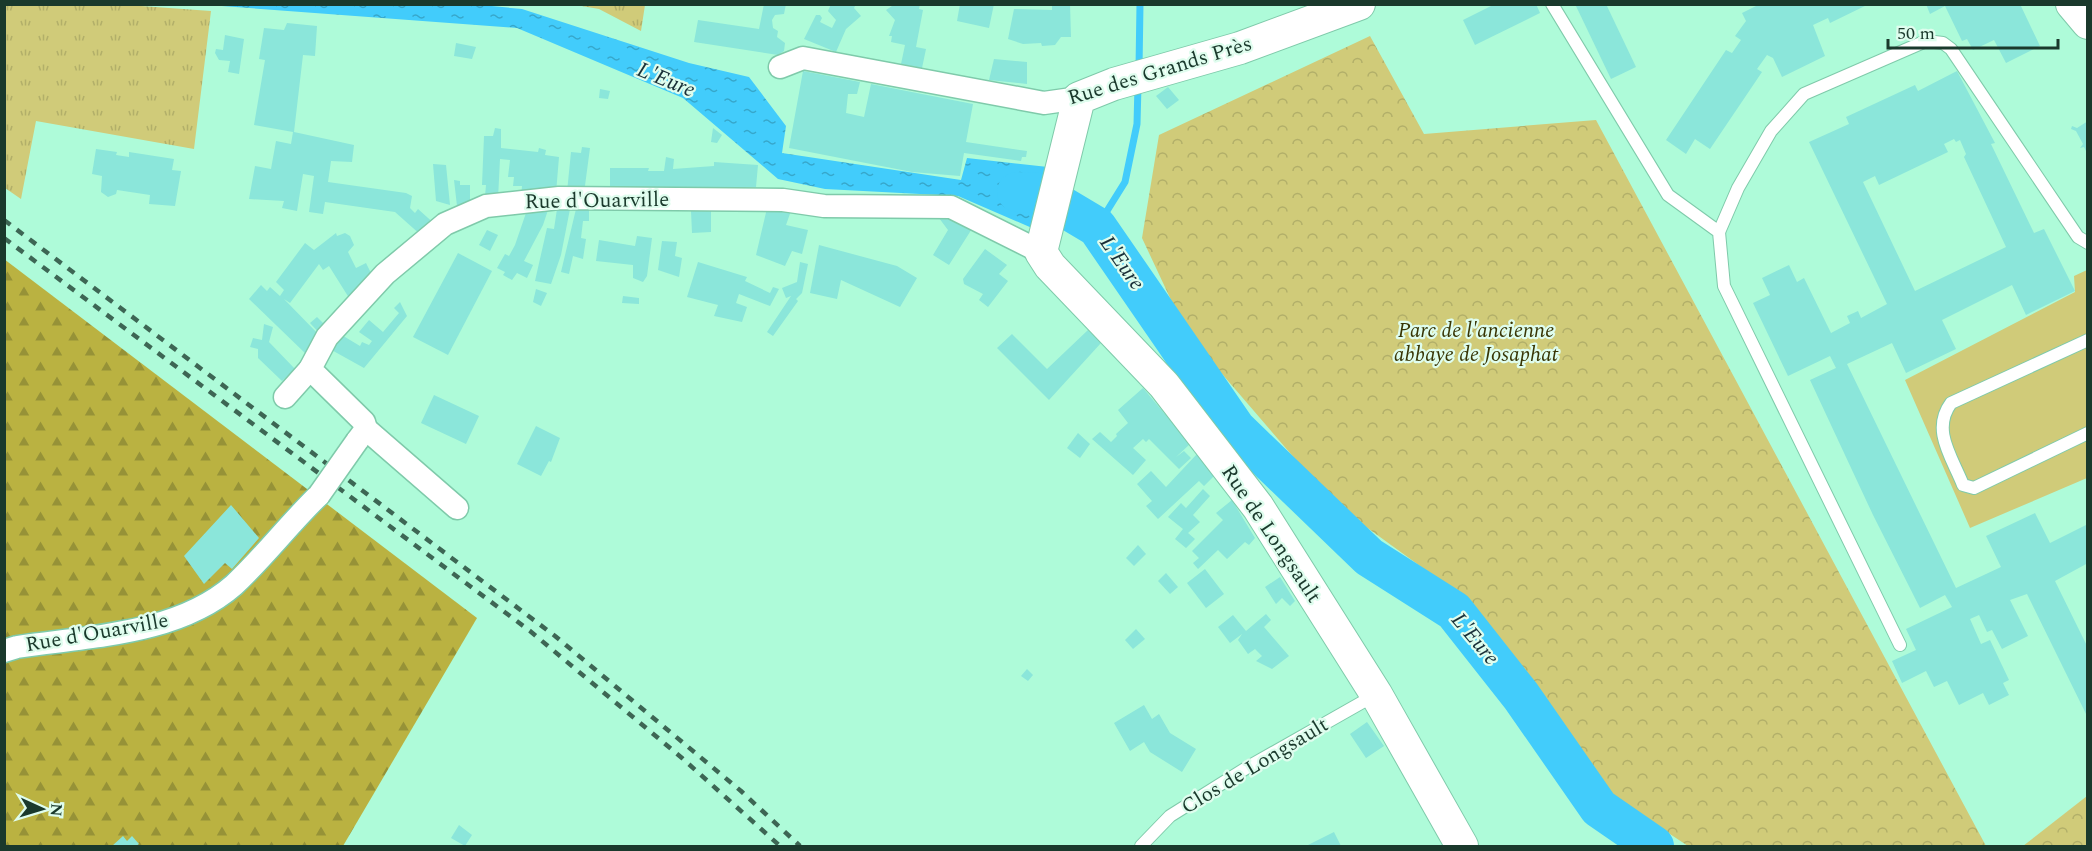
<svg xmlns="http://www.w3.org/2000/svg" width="2092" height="851" font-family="Spectral,serif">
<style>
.grass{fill:url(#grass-tufts)}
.forest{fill:url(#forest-firs)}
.park{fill:url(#park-crowns)}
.garden{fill:#d0cb79}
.water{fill:url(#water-ripples)}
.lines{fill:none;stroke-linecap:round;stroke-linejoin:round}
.stream{stroke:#42ccfb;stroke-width:7}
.river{stroke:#42ccfb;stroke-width:40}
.building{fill:#8be6da;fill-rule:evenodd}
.lane-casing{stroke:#7fcaaa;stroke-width:14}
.street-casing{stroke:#7fcaaa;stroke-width:25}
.secondary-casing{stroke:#7fcaaa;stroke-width:34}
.lane{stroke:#fff;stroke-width:12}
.street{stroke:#fff;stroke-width:22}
.secondary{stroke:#fff;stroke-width:32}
.rail{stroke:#3d6654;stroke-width:4.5;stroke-dasharray:8 8;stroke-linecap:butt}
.street-bridge-casing{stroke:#7fcaaa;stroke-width:25;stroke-linecap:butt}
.street-bridge{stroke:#fff;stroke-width:22}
.labels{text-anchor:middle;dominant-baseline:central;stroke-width:4.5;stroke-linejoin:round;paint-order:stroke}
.street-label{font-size:21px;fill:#1a392c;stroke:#dffdee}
.park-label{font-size:21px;font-style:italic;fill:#383504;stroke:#dffdee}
.water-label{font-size:22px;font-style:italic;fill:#192f38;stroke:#dffdee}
</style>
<defs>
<pattern id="grass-tufts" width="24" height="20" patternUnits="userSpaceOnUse" patternTransform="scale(1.5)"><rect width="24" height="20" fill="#d0cb79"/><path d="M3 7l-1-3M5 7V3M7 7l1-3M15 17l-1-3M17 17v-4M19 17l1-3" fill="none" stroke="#b2af69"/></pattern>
<pattern id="forest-firs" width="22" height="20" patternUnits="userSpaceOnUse" patternTransform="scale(1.5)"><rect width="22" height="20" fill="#bab241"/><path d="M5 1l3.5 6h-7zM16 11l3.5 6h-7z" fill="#969237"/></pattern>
<pattern id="park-crowns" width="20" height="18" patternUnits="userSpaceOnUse" patternTransform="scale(1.5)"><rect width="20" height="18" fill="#d0cb79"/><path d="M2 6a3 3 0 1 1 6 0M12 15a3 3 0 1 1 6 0" fill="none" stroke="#b2af69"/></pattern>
<pattern id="water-ripples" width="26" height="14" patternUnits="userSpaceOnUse" patternTransform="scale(1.5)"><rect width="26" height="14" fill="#42ccfb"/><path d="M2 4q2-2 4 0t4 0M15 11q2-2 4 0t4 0" fill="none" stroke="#36a7cb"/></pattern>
</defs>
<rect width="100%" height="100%" fill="#aefbd9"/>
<g class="grass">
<path d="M113,4L211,11L194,149L36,121L21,199L5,188V5Z"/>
<path d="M576,5H645L641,31L599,9Z"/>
</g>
<path class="forest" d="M4,259L477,618L343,846H5Z"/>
<g class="park">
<path d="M1370,36L1424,134L1596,120L1986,846H1688L1605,791L1456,592L1333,503L1186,332L1142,238L1159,135Z"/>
<path d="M2087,796V846H2023Z"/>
</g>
<path class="garden" d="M2087,270V478L1970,528L1905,380L2075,292L2074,276Z"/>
<path class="water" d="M471,4L522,9L689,63L749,77L786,126L782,153L961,180L967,158L1048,167L1032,228L958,196L825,189L778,179L683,98L517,28L208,5Z"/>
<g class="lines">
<g class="stream">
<path d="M1139,68L1140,4"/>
<path d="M1097,227L1125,182L1137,124L1138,85"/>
</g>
<path class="river" d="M1017,192L1040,193L1097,227L1236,429L1369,557L1454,611L1521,696L1599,808L1654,846"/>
</g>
<g class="building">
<path d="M764,4H786L784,14L775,15L772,20L773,28L778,31L777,37L785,43L784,51L778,55L694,42L698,20L759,29Z"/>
<path d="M831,4H856L854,8L861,16L846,29L836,52L804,39L816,15H820L822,18L820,22L832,28L836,20L828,11Z"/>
<path d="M895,4H920L919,9L923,10L916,47L926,49L922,68L901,64L905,45L891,42L892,36H889L895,20L886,10Z"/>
<path d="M960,4H994L989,28L957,21Z"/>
<path d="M1052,4H1070L1071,37H1061L1055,45L1042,46L1041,43L1023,44L1008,39L1014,9L1052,10Z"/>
<path d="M1495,4H1536L1540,13L1475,45L1463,20Z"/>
<path d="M1575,4H1606L1636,67L1611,79Z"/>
<path d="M1760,4H1869L1830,23L1828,18L1813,25L1825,56L1782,77L1773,58L1767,55L1757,69L1762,72L1710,149L1695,139L1686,154L1666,140L1726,50L1732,53L1741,40L1735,36L1746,21L1742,13Z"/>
<path d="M1926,4H2020L2040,46L2006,63L1994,40L1973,50L1967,39L1962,41L1945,6L1930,14Z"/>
<path d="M287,23L317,26L315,56L303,55L294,132L354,145L352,162L331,161L328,182L406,193L412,196L410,208L415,213L418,209L437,226L422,236L395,212L325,202L323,214L309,212L314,176L303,174L297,211L282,208L284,201L249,199L255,166L271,169L276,141L291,144L293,132L254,125L265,60L259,59L264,28L284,30Z"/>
<path d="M225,35L244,39L239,74L228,72L230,61L219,60L215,53L216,49L223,50Z"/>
<path d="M456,43L476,47L472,59L454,56Z"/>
<path d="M994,59L1027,62V84L989,80Z"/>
<path d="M803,71L860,82L857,94H848L846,113L864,117L871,84L973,104L966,142L1027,151L1026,157H1022L1021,161L964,153L960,176L912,172L789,148Z"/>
<path d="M1957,71L1995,143L1991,144L2034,233L2044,229L2075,291L2026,315L2012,285L1942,320L1956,349L1906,373L1892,343L1847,364L1956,588L2001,567L1986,536L2035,513L2050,543L2088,524V563L2055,581L2088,648V718L2027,594L2010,600L2028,636L2002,649L1992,630L1987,632L1979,615L1970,619L1981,644L1990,640L2009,680L2003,683L2009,695L1989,705L1983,693L1959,705L1947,681L1934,687L1926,671L1902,683L1892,661L1916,650L1906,629L1952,607L1945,595L1920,608L1873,515L1810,380L1836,368L1830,356L1788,376L1753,303L1770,295L1762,278L1789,265L1797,282L1804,278L1831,333L1850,323L1847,316L1858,311L1861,318L1887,304L1809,142L1849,124L1846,117L1915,85L1918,91ZM1954,139L1956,142L1960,140L1966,154L1964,157L2006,247L1915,291L1863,182L1875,176L1879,185L1948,152L1944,144Z"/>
<path d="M1168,87L1179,100L1167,109L1156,96Z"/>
<path d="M600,89L610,91L608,99L599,98Z"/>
<path d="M2088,121V155L2084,147L2080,148L2083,144L2076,131L2071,129L2072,126L2077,128Z"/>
<path d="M495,128L501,129V148L538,152L539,148L546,150L545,155L559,157L556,193L521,197L522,186H513L514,177H508L510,160L500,159L498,199L485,196L486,185H482L484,136H493Z"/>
<path d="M713,128L722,135L717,143L711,142Z"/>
<path d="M582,147L590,148L584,193L567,192L571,152L581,153Z"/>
<path d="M96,149L117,152L116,155L129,157V152L174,159L172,170L181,171L175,206L149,204L150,195L117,190L116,194L108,197L101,192L102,176L92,174Z"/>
<path d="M666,157L674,159L673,169L714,166V162L758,165L756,187L610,193V168H649L648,171H664Z"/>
<path d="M433,164L446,165L450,205L436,201Z"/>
<path d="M454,180L460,181V185H470V207L457,206Z"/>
<path d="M768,204L792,208L786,225L808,230L802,254L792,251L785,266L756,255Z"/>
<path d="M549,207L543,225L524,261L533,265L527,278L517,273L512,280L503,275L505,272L497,268L505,254L509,256L515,245L527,210Z"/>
<path d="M557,209H570L561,255L551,284L535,281L547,228L554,229Z"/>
<path d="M576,209H589V221H583L581,238L586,239L583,259L573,256L569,274L561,272Z"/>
<path d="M711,210V232L692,233L691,211Z"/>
<path d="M938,210L975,224L949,265L933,255L948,230L939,218Z"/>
<path d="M487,230L498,235L490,251L479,245Z"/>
<path d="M336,233L337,236L345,233L350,236L354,245L348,252L356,268L366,263L372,275L351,301L329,266L323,270L319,264L290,303L284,299L323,339L307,355L249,299L261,285L267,291L270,287L280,296L284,290L276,282L305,243L314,250Z"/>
<path d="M637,236L652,238L647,276L643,282L633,278V265L596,261L599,240L635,246Z"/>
<path d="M662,241L677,242L675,256L682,258L679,277L658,270Z"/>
<path d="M819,245L897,266L917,278L900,307L841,280L837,299L810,293Z"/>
<path d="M985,249L1007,265L999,274L1008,281L988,307L979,300L983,294L964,284L963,279Z"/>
<path d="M458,253L492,271L448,355L413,337Z"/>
<path d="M698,262L747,277L745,281L770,293L773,287L779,289L770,306L739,294L736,303L747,307L742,322L714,316L718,305L687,297Z"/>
<path d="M800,262L808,264L802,293L796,299L798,301L773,336L767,332L791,296L786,298L782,288L797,282Z"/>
<path d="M536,289L547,293L541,306L533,302Z"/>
<path d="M623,296L639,298V304L622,303Z"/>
<path d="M400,302L407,316L364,368L328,348L340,334L360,346L362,342L369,345L372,341L359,332L369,320L383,332L399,313L394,308Z"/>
<path d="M317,317L328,328L321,335L310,323Z"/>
<path d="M264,324L273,327L269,342L295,369L282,381L258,358V349L250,347L253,338L262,340Z"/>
<path d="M1088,330L1101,343L1049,400L997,348L1012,334L1047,369Z"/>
<path d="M1143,388L1190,444L1176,457L1184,451L1191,458L1179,469L1149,439L1146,442L1143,439L1133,448L1146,460L1133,475L1092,439L1100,432L1111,442L1117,436L1116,434L1128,423L1118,410Z"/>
<path d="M434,395L479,416L466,444L421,423Z"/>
<path d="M536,426L560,438L551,462L549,461L541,476L517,464Z"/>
<path d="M1078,433L1090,444L1080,458L1067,448Z"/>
<path d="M1197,454L1214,476L1204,486L1199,481L1158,519L1146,506L1152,501L1137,484L1151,471L1166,487Z"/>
<path d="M1203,489L1210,496L1193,515L1200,522L1188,533L1195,539L1186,548L1175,539L1183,529L1168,517L1181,503L1186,508Z"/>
<path d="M1232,500L1255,538L1249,545L1245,542L1227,559L1218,550L1198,569L1193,563L1199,558L1192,551L1223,520L1216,513Z"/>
<path d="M231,505L259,538L232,569L225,563L204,584L184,556Z"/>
<path d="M1138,545L1146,554L1134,566L1126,558Z"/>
<path d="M1205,569L1224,594L1206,608L1187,583Z"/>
<path d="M1166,573L1178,587L1170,594L1158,581Z"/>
<path d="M1280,577L1295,601L1290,606L1282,598L1276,604L1265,587Z"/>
<path d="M1266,614L1271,620L1264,627L1289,656L1272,669L1256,661L1262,656L1255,649L1248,654L1238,640L1242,634L1230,643L1218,627L1233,615L1246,631Z"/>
<path d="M1136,629L1145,639L1133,649L1125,640Z"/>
<path d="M1027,669L1033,675L1028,681L1021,676Z"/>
<path d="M1144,705L1152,719L1159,714L1170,733L1196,749L1182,772L1150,752L1144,742L1130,751L1114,723Z"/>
<path d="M1367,722L1384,746L1366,758L1350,734Z"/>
<path d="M459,825L472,835L465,846L451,838Z"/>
<path d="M1334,832L1341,846H1306Z"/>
<path d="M123,836L127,841L132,836L139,844L136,846H112Z"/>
</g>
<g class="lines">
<defs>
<g id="lane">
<path d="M1552,4L1668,195L1719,232L1724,286L1900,645"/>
<path d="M1719,232L1738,188L1771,131L1804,94L1926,41L1943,43L1951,49L2078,237L2088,243"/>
<path d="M2088,340L1951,403C1931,430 1952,457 1963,485L1974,488L2088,433"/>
<path d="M1141,846L1170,816L1248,767L1375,695"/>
</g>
<g id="street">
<path d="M780,67L803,58L1044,103L1079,98"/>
<path d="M285,397L310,369"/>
<path d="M366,429L457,508"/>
<path d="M357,441L366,429L364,422L310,369L327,337L385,274L445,224L486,206L559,198L783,200L824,206L951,207L1041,252"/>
<path d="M4,651L17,647C89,636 177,635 234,585C264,557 289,524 319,495"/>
</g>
<g id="secondary">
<path d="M1359,4L1240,48L1114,84L1079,98L1041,252L1050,266L1164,385L1258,507L1376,694L1462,846"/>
<path d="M2072,4L2088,23"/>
</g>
</defs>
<use href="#lane" class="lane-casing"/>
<use href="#street" class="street-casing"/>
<use href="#secondary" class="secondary-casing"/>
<use href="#lane" class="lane"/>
<use href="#street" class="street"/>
<use href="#secondary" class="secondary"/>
<g class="rail">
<path d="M4,220L555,636L741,791L800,846"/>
<path d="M4,238L530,631L682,758L780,846"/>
</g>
<defs>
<path id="street-bridge" d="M319,495L357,441"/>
</defs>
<use href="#street-bridge" class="street-bridge-casing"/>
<use href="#street-bridge" class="street-bridge"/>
</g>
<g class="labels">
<g class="street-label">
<text transform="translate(1160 71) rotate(-17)">Rue des Grands Près</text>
<text transform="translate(597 201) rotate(-1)">Rue d'Ouarville</text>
<text transform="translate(1271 534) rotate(56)">Rue de Longsault</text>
<text transform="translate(97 633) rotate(-10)">Rue d'Ouarville</text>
<text transform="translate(1255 766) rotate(-31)">Clos de Longsault</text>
</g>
<g class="park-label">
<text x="1476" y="331">Parc de l'ancienne<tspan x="1476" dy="24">abbaye de Josaphat</tspan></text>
</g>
<g class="water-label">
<text transform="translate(666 80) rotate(22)">L'Eure</text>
<text transform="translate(1122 263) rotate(55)">L'Eure</text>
<text transform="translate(1475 639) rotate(50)">L'Eure</text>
</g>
</g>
<rect width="2092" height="851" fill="none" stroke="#1a392c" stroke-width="12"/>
<g transform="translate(42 809) rotate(94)" stroke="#dffdee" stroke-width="4.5" paint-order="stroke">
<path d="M0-4.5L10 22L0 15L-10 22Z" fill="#1a392c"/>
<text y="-9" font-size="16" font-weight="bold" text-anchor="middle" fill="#1a392c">N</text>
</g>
<path d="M1888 39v9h170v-9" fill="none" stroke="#1a392c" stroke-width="3"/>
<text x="1897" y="39" font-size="18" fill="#1a392c" stroke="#dffdee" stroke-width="4.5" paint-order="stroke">50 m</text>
</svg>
